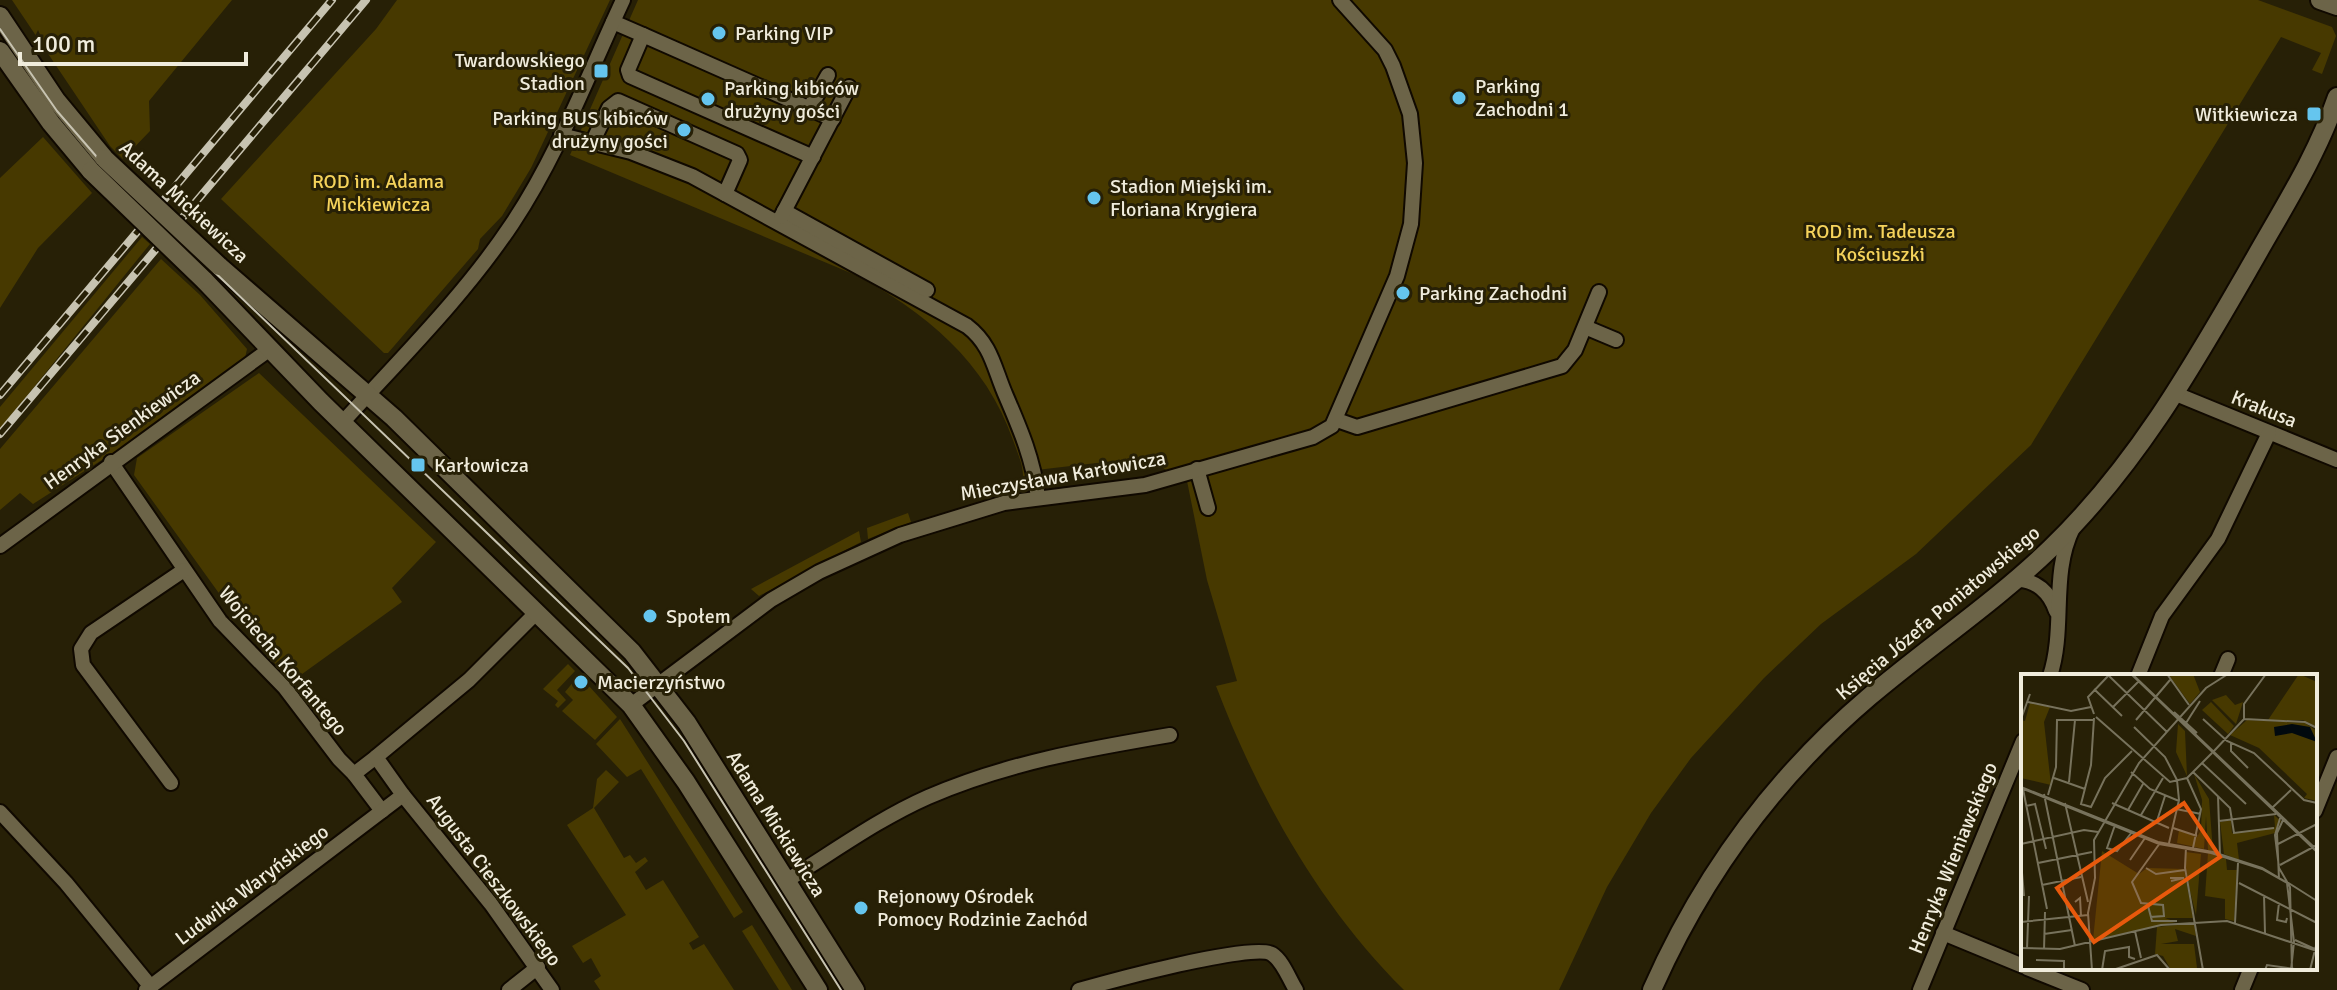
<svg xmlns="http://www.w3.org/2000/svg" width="2337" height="990" font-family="Signika,sans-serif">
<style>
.green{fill:#473900}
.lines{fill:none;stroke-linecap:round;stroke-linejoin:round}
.minor-casing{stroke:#100900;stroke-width:18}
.tertiary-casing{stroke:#100900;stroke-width:22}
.minor{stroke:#6c6448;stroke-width:14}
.tertiary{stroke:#6c6448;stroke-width:18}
.tram{stroke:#c7c3b1;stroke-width:2}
.rail-casing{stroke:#c7c3b1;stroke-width:8}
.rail{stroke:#272006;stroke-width:5;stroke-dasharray:15;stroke-linecap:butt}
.tertiary-bridge-casing{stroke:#100900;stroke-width:22;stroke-linecap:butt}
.tertiary-bridge{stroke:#6c6448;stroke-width:18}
.poi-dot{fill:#65c5ee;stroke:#272006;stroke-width:3}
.labels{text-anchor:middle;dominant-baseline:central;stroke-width:6;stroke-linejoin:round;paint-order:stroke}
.poi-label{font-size:20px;fill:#f0ecdc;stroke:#272006;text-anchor:start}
.park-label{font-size:20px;fill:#f5d35b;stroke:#272006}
.street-label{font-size:20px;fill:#f0ecdc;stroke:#272006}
.inset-road{fill:none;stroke:#77725c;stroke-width:2}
.view{fill:#e8590c;fill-opacity:0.15;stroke:#e8590c;stroke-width:4}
.inset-edge{fill:none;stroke:#f0ecdc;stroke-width:4}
</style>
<rect width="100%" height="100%" fill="#272006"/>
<g class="green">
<path d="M12,0H232L149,101L150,131L123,159L110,146Z"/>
<path d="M397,0H610L531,168L502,216L480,239L478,249L388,353H384L221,199L376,29Z"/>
<path d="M638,0H2258L2332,27L2336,36L2322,74L2312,70L2321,53L2281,37L2031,445L1916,554L1821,624L1764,678L1691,758L1651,813L1607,887L1559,990H1404C1319,906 1258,796 1216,686L1237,681L1207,580L1185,471L1169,472L1148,457L1028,471L1029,475L1023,476C1023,464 1017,452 1013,440C986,362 925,311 853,274L570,155Z"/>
<path d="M43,137L92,193L38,248L0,308V178Z"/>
<path d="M142,237L150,244L0,429V407Z"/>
<path d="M161,259L200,295L247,349L245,358L133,440L33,504L20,493L0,510V449Z"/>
<path d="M259,373L436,542L392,588L402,602L291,682L236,617L134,475L137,458Z"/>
<path d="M908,513L911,522L868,539L867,528Z"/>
<path d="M859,531L861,542L759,596L751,589Z"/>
<path d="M568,664L575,671L557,690L566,700L558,708L555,705L558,701L543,689Z"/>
<path d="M579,675L617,717L595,740L562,711L573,700L565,692Z"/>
<path d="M620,719L743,912L734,918L641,769L627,777L596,744Z"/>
<path d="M606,770L619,782L594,808L624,858L630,855L636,863L645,857L648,861L635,872L646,890L663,880L699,937L689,943L693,950L704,944L734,990H600L594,981L601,976L591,958L583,963L572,946L626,915L567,825L593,808L597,779Z"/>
<path d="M752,925L792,990H779L742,931Z"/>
</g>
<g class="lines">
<defs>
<g id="minor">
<path d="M613,22L643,35"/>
<path d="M809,109L828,75"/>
<path d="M561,135L631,152L692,176L967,326C992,345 994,369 1006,396C1021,431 1033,459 1038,497"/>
<path d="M592,143L609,108L618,101L737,154L740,160L725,194"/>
<path d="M813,157L630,76L628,70L643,35L833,119"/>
<path d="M784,211L927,290"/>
<path d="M781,217L849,87"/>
<path d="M1585,327L1616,340"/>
<path d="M2176,394L2337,460"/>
<path d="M1337,420L1357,427L1562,366L1575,350L1599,292"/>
<path d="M342,423C400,359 464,296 512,224C558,155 588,75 623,0"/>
<path d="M111,462L220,621L285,688L339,759L354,774"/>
<path d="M1197,469L1208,508"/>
<path d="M0,546L270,349"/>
<path d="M2016,580C2036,579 2050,593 2056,611"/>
<path d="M2050,676C2066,627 2050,575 2073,528"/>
<path d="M2138,676L2162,616L2218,539L2269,433"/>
<path d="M2221,676L2228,659"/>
<path d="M631,705L771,600L819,572L900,535L1004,503L1145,485L1313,437L1332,426L1397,276L1411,224L1415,163L1410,114L1393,66L1385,50L1340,0"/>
<path d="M376,757L354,774L382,811"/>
<path d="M171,783L83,665L81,649L91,633L184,570"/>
<path d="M403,795L491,904L552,990"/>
<path d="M2315,811L2337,757"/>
<path d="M0,812L66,883L151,987"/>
<path d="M786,881C832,853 878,819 928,797C1006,763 1087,749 1170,735"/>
<path d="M1943,933L2023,966"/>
<path d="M2027,968L2082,990"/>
<path d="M146,990L403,795L376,757L469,680L537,612"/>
<path d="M509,990L538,967"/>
<path d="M1079,990C1107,982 1253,942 1272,954C1283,961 1289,979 1296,990"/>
<path d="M1920,990L2023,741"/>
<path d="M2242,990L2251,968"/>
</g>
<g id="tertiary">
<path d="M2320,0L2337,6"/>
<path d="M0,16L56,100L105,159"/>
<path d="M0,51L51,123L91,171"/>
<path d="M219,266L394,418L632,652L687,723L855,990"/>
<path d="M204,280L321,402L631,705L686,782L818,990"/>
<path d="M1652,990C1702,877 1775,777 1869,697C1929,646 1994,603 2051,548C2138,464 2195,362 2255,258C2285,205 2317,155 2337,97"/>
</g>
</defs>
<use href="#minor" class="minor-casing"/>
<use href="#tertiary" class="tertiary-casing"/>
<use href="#minor" class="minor"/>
<use href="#tertiary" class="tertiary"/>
<path class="tram" d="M0,29L57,111L109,171L628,668L684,741L841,990"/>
<defs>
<g id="rail">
<path d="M0,395L332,0"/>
<path d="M0,434L366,0"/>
</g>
</defs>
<use href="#rail" class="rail-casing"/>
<use href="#rail" class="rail"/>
<defs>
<g id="tertiary-bridge">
<path d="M105,159L219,266"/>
<path d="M91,171L204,280"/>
</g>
</defs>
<use href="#tertiary-bridge" class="tertiary-bridge-casing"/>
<use href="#tertiary-bridge" class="tertiary-bridge"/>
</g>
<g class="poi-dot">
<circle cx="719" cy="33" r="8"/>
<rect x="593" y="63" width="16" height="16" rx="4"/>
<circle cx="1459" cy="98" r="8"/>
<circle cx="708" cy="99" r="8"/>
<rect x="2306" y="106" width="16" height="16" rx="4"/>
<circle cx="684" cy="130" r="8"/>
<circle cx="1094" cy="198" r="8"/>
<circle cx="1403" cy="293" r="8"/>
<rect x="410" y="457" width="16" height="16" rx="4"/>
<circle cx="650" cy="616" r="8"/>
<circle cx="581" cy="682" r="8"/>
<circle cx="861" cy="908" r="8"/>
</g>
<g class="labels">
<g class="poi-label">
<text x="735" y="33">Parking VIP</text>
<text x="585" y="60" text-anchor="end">Twardowskiego<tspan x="585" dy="23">Stadion</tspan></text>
<text x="1475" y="86">Parking<tspan x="1475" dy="23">Zachodni 1</tspan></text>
<text x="724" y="88">Parking kibiców<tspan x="724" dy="23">drużyny gości</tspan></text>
<text x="2298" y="114" text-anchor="end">Witkiewicza</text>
<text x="668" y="118" text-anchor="end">Parking BUS kibiców<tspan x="668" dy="23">drużyny gości</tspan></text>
<text x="1110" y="186">Stadion Miejski im.<tspan x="1110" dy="23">Floriana Krygiera</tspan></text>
<text x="1419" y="293">Parking Zachodni</text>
<text x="434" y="465">Karłowicza</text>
<text x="666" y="616">Społem</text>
<text x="597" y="682">Macierzyństwo</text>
<text x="877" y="896">Rejonowy Ośrodek<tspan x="877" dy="23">Pomocy Rodzinie Zachód</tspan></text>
</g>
<g class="park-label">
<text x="378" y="181">ROD im. Adama<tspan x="378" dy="23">Mickiewicza</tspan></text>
<text x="1880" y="231">ROD im. Tadeusza<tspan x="1880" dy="23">Kościuszki</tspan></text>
</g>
<g class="street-label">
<text transform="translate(184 202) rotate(43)">Adama Mickiewicza</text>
<text transform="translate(2264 409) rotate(22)">Krakusa</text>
<text transform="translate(122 430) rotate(-36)">Henryka Sienkiewicza</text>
<text transform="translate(1063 476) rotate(-10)">Mieczysława Karłowicza</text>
<text transform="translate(1938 613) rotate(-40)">Księcia Józefa Poniatowskiego</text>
<text transform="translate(283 661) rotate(50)">Wojciecha Korfantego</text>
<text transform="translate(776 824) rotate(58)">Adama Mickiewicza</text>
<text transform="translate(1953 858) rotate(-68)">Henryka Wieniawskiego</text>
<text transform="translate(494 880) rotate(53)">Augusta Cieszkowskiego</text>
<text transform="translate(252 885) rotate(-37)">Ludwika Waryńskiego</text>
</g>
</g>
<g transform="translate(2021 674)">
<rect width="296" height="296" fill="#272006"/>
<path d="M147,0H172L179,18L169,30ZM278,0L296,8V53L282,46H247ZM205,21L214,31L222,28L215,50L191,26ZM190,28L213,52L207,60L181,36ZM9,29L29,33L23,48L30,111L0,104V46L4,47ZM226,46L284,49L296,57V127L283,124L286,120L238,74L209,61ZM157,50L164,57L166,102L155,78ZM173,100L188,125L192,177L187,176L185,142L183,175L156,169L158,156L176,163L180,156L181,126L186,142ZM253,141L260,147L254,159L216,169L218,186L203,180L199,148L210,146L211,159L254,153ZM81,177L118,200L126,194L163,195L172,244H144L155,248L72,266ZM165,178L180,180L175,241L165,201ZM187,179L205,185L206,196H216L213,247L204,245V225L184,222ZM173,249L175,262L154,255L157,267L140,270H173L176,294L150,296L142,282L134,280L136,253Z" fill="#473900"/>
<path d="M271,50L289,53L296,68L271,59L254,62L253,53Z" fill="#01090e"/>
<path class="inset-road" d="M86,0L146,58M110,0L296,178M111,0L296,176M146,0L168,31M73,15L101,42M7,28L50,37L70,33M92,33L118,7M153,38L176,59M73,40L67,23L88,1M75,43L149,108L166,104L191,79M73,44L70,91L60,130L70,133L84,104L111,77M0,45L9,20M182,45L206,67L233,79L283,126L296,129M223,45L284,48L296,54M223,45V30L245,0M115,46L149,6M165,49L179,27M113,53L144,83L156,106L158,126L148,169M210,69V77L227,94M193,77L223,45M181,89L225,130M110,98L129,115L158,127M172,98L209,134L213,159L253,154M33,104L64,115M166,104L180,135L172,174M48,108L54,46M0,113L137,168L192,178L241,194L265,208M0,114L138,170L190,179L241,195L266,209L273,268L270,296M2,115L26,235M23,120L54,272M27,121L35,93L36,46H72M197,122L199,182M44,129L67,228M91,129L148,154M5,132L14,130L25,175M252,133L270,116M155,135L180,140M107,136L122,110M120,141L142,104M260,141L254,161L258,194L269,213L271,296M198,147L255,140M135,150L144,122M94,151L86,174L96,177L111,158M152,154L176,162M0,170L63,156L77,158M257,170L296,150M165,173L164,194L182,296M109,186L124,164M0,187L3,222M17,189L71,178M259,191L296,171M125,194L135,200L164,196M149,204H163L150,207M258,205L256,159L262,146M266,208L296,227M218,209L296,249M21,211L60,203M243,221L244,259M54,228L59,224L60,242M258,229L256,246L265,248L266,244M127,232L131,247H156M129,243L143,242L142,231L120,229L111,208L139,169M0,248L67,241M214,249L217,189M114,257L120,284M23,260L51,256M274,266L296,276M0,274L39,275L140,251L206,247L296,277M6,275L8,222M23,276L24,238M15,286L43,287V296M71,296L67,239L74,204L73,166L118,89L185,14L207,0M81,296L84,277L108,273V283L114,285M92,296L136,281L149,296M244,296L246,291L281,296M289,296L296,268"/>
<path class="view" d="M163,129L199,183L73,268L36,214Z"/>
<rect width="296" height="296" class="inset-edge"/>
</g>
<path d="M20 52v12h226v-12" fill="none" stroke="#f0ecdc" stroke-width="4"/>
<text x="32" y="52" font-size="24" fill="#f0ecdc" stroke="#272006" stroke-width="6" paint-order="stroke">100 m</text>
</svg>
